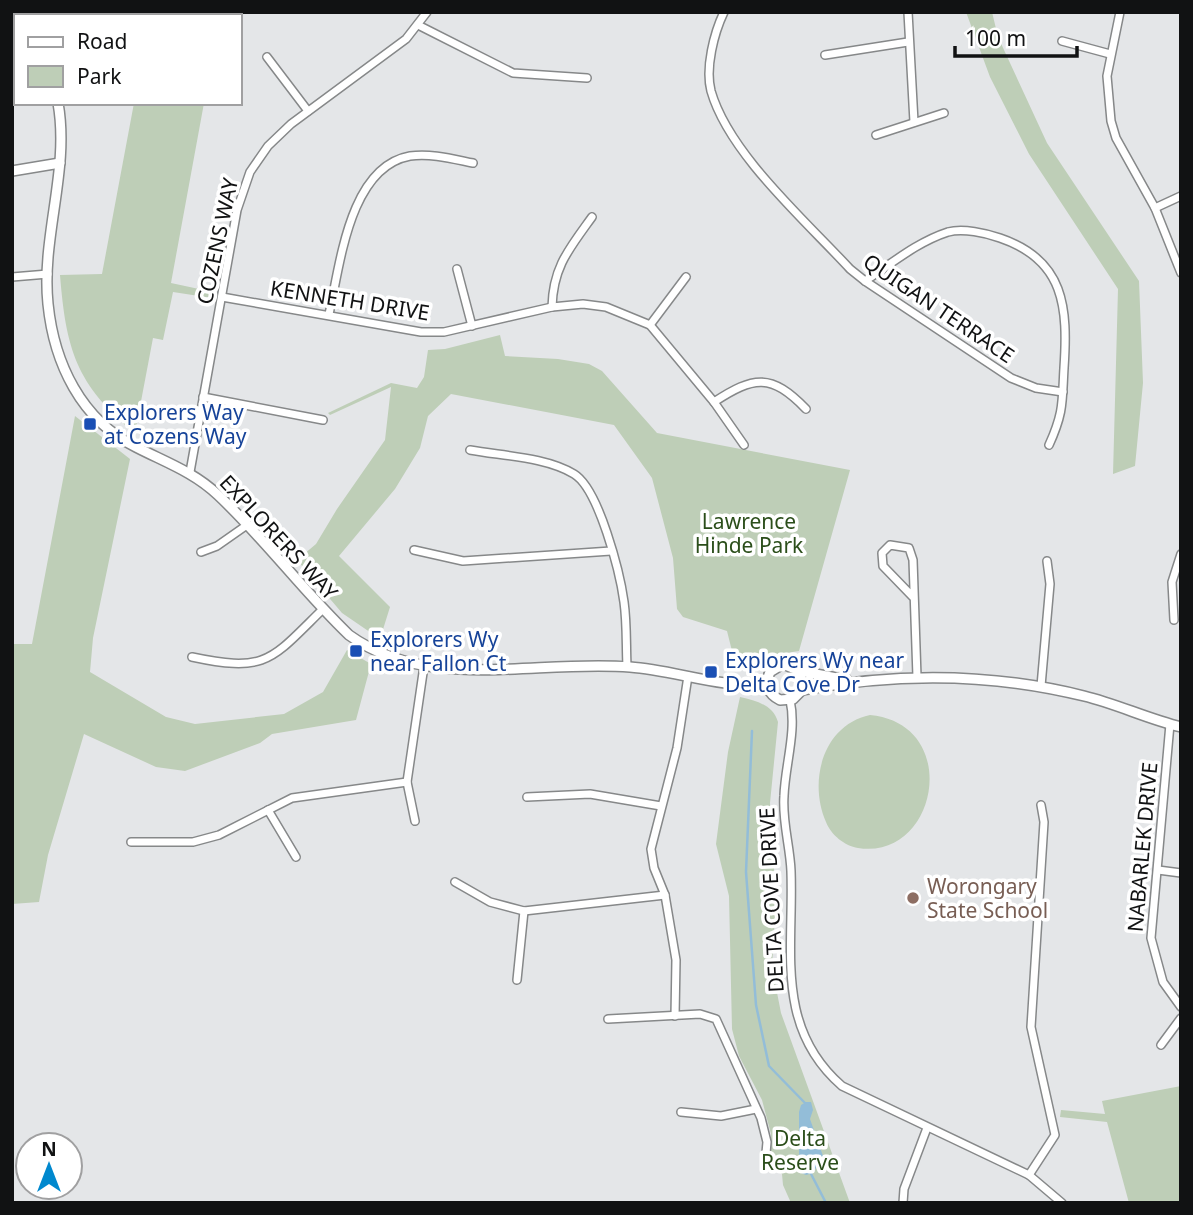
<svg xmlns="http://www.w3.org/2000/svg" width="1193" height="1215" font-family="'Noto Sans',sans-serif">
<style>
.green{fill:#beceb7}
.water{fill:#93bdd8}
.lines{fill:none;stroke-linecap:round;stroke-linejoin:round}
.stream{stroke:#93bdd8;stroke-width:2.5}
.minor-casing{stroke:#868889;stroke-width:10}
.tertiary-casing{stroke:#868889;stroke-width:12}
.minor{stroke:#fff;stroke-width:7}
.tertiary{stroke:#fff;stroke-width:9}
.transit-dot{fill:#1a4fb4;stroke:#fff;stroke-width:2.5}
.education-dot{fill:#8d6e63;stroke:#fff;stroke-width:2.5}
.labels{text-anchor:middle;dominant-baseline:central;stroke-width:7;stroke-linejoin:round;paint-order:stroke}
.street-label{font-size:21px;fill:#111213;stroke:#fff}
.transit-label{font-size:21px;fill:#164399;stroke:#fff;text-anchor:start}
.park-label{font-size:21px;fill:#2b4e1a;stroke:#fff}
.education-label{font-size:21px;fill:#785e54;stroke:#fff;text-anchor:start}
</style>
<rect width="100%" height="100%" fill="#e4e6e8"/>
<g class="green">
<path d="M966,12H992L998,37L1047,143L1139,281L1143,383L1135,466L1113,474L1118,289L1029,154L990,77Z"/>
<path d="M134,103H204L171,283L213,292L212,298L173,292L163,340L153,338L135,433C76,385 66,349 60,275L102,274Z"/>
<path d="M500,335L505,356L558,359L589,364L602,371L657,433L850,470L799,651L773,655L758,668L736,667L727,631L683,617L677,609L673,558L652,478L614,425L451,394L428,416L420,448L395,489L339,556L390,607L380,639L342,613L297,560L316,544L337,509L385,440L391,387L330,415L328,413L391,383L417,388L424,377L428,350L445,349Z"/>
<path d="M75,416L130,459L93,638L90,672L166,717L195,724L284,714L323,692L347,650L371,664L356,720L272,734L260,743L185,771L156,767L84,734L48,855L39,902L12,904V644H32Z"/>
<path d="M740,697C757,701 773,705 778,722L770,803L776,900L772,967L781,1013L850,1203H791L783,1185L782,1174L771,1162V1134L762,1100L739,1056L732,1029L729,896L716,844L728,752Z"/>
<path d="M870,715C963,724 938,861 858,848C845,846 831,835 826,822C808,781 823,725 870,715Z"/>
<path d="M1181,1086V1203H1129L1107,1122L1060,1117L1061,1110L1105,1114L1102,1101Z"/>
</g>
<path class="water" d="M806,1102H811L813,1110L810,1119L823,1156L813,1173L806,1175L799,1172V1112L801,1105Z"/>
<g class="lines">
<g class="stream">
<path d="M752,731L746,872L756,1005L769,1066L805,1103"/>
<path d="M810,1172L826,1203"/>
</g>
<defs>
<g id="minor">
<path d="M724,12C714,33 705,68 711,91C729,154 806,221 850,269L865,281L1011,378L1036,388L1063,392"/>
<path d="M908,12L914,122"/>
<path d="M1120,12L1107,76L1111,121L1116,138L1155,208L1181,273"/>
<path d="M418,25L513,73L587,78"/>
<path d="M1062,41L1110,54"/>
<path d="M825,55L908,42"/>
<path d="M267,57L308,111"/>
<path d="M876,135L944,113"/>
<path d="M1155,208L1181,196"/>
<path d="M457,269L472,326"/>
<path d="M12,277L48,274"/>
<path d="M865,281C891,264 917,242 948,232C963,228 986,233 1000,238C1065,260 1068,308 1064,368C1062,402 1064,412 1049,445"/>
<path d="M222,297L421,332H444L552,307L583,304L606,307L650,325L714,402L744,445"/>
<path d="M552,307C553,267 569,249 592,217"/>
<path d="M329,314C340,266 349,167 410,156C431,153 453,159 473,163"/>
<path d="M650,325L686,277"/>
<path d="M203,397L323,420"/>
<path d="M714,402C754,376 771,373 806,409"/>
<path d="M470,450C503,456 546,457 574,474C599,489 620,573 624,602C627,623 626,645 627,666"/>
<path d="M190,472L237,210L250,172L268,146L291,124L406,39L427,12"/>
<path d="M414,550L463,561L611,551"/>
<path d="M201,552L217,546L247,525"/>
<path d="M913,597L883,566L882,553L890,545L909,548L913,560L917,677"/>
<path d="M1174,620L1172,582L1181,554"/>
<path d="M192,657C267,673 271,660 323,609"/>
<path d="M1041,686L1050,584L1047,561"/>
<path d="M790,700C797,731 785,765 784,796C782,821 790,846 791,871C794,949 774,1027 842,1086L1029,1175L1062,1203"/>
<path d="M1170,724L1151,938L1163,982L1181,1007"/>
<path d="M527,797L590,794L661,806"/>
<path d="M268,810L296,857"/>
<path d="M415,821L407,782L424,666"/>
<path d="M131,842H193L219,835L292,798L407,782"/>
<path d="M1158,870L1181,873"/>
<path d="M455,882L490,902L524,911L665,895"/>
<path d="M517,980L524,911"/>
<path d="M675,1016L676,960L665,895L654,868L651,849L677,748L688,676"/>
<path d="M608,1019L700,1014L716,1019L761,1118L767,1142L765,1164"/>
<path d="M1161,1045L1181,1018"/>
<path d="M681,1112L721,1116L756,1109"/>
<path d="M1029,1175L1055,1135L1031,1027L1044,822L1041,805"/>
<path d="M903,1203L904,1189L927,1128"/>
</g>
<g id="tertiary">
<path d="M12,23L16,27"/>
<path d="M58,103C70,170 41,237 48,304C54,363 81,420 136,447C165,462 194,472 218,495C265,539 303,591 349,635C429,693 537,659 630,667C675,670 721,689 767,684"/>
<path d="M12,171L60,163"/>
<path d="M800,671L802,690L793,699L780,700C768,694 764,684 770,672L783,664L800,671L847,680"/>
<path d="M802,690C895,673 992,673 1084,696C1117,704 1148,719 1181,727"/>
</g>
</defs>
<use href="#minor" class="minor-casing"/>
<use href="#tertiary" class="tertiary-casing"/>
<use href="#minor" class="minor"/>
<use href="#tertiary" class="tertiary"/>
</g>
<g class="transit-dot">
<rect x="83" y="417" width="14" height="14" rx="3.5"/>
<rect x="349" y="644" width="14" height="14" rx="3.5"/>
<rect x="704" y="665" width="14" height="14" rx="3.5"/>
</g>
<circle class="education-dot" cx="913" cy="898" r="7"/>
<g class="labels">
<g class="street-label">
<text transform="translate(217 241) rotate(-78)">COZENS WAY</text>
<text transform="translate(350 300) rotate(9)">KENNETH DRIVE</text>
<text transform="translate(939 308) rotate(34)">QUIGAN TERRACE</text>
<text transform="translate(279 537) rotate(47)">EXPLORERS WAY</text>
<text transform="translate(1142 847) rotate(-85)">NABARLEK DRIVE</text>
<text transform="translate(771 900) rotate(-93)">DELTA COVE DRIVE</text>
</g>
<g class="transit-label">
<text x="104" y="412">Explorers Way<tspan x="104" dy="24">at Cozens Way</tspan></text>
<text x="370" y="639">Explorers Wy<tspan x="370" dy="24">near Fallon Ct</tspan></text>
<text x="725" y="660">Explorers Wy near<tspan x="725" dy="24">Delta Cove Dr</tspan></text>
</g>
<g class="park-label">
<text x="749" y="521">Lawrence<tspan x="749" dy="24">Hinde Park</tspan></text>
<text x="800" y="1138">Delta<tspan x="800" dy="24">Reserve</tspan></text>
</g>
<g class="education-label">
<text x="927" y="886">Worongary<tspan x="927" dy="24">State School</tspan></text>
</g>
</g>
<rect width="1193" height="1215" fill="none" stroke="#111213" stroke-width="28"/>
<rect x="14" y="14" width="228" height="91" fill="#ffffff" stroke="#a0a0a1" stroke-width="2"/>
<rect x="28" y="37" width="35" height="10" fill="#ffffff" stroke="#a0a0a1" stroke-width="2"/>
<text x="77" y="49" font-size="21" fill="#111213">Road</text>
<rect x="28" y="66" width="35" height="21" fill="#beceb7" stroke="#a0a0a1" stroke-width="2"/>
<text x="77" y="84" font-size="21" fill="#111213">Park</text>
<g transform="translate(49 1166)"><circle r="33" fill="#ffffff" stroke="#a0a0a1" stroke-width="2"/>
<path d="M0-5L12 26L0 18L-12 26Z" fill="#0088ce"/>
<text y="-10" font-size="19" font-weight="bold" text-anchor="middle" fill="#111213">N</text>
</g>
<path d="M955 46v10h122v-10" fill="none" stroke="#111213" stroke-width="3.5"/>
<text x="965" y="46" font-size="21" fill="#111213" stroke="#ffffff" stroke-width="5" paint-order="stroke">100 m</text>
</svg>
